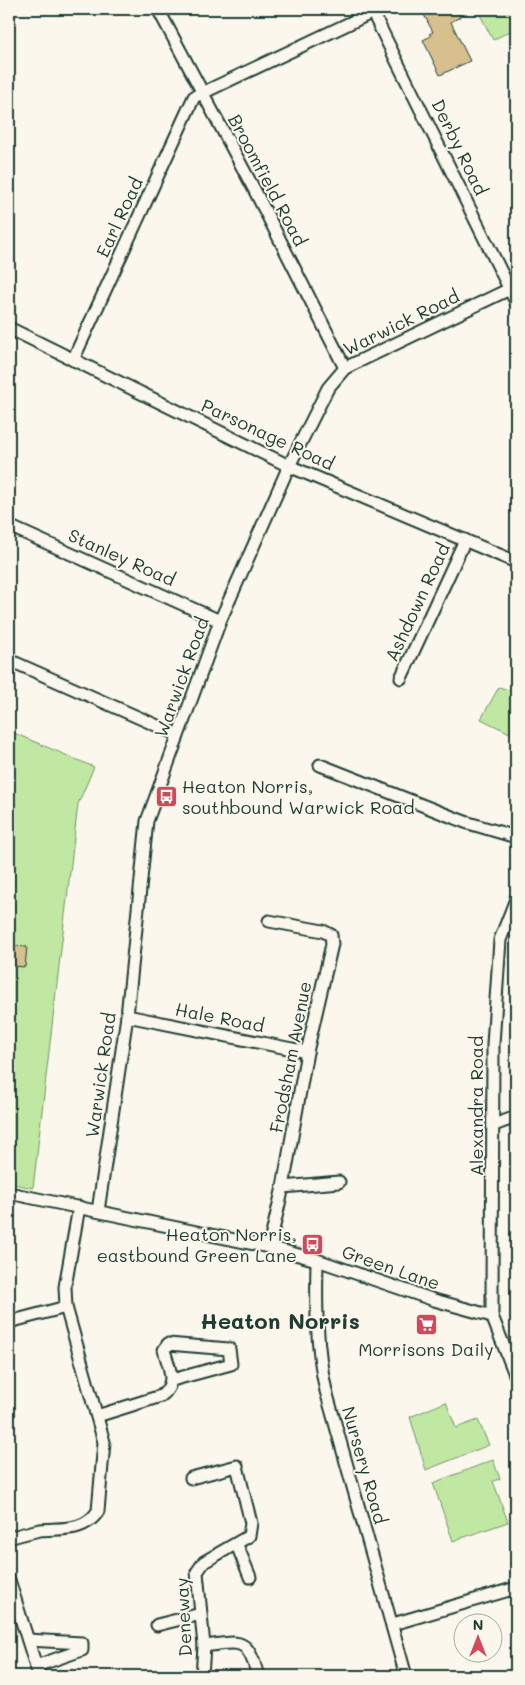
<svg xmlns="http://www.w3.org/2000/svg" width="525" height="1685" font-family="Mali,sans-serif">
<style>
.green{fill:#c1e8a3;stroke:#70926c}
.building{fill:#d7bf8e;stroke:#1f3d34}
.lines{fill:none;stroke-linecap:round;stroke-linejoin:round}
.minor-casing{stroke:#1f3d34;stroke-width:15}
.minor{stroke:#fbf7ec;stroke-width:11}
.labels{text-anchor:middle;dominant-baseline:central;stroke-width:4;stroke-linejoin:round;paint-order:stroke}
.street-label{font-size:18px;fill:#1f3d34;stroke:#fbf7ec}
.poi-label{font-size:18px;fill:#1f3d34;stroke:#fbf7ec;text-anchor:start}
.district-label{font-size:22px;font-weight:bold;fill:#1f3d34;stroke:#fbf7ec}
</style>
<rect width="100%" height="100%" fill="#fbf7ec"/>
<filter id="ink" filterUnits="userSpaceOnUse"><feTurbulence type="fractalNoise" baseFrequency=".02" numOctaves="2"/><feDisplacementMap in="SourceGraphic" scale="10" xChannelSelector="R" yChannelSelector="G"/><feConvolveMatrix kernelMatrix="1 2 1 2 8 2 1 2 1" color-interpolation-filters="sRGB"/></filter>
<g filter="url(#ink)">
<g class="green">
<path d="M477,9H516V28L493,40Z"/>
<path d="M516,677V736L481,719L499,687L509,690Z"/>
<path d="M9,731L94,767L78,804L33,1188L9,1183Z"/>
<path d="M446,1402L456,1428L478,1420L489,1445L426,1470L410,1417Z"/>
<path d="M493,1460L500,1479L493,1481L508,1522L453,1541L433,1483Z"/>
</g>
<g class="building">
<path d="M421,9H456L460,17L451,22L470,61L440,75L423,40L431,36L429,34L433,32Z"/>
<path d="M14,946L27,947L25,967L12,966Z"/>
</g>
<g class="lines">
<defs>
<g id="minor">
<path d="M158,9L255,191L345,368"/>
<path d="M371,9L516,302"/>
<path d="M9,328L289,466L516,562"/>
<path d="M73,360L194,97L373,12"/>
<path d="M9,526L220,621"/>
<path d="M9,660L178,735"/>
<path d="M401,678L465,540"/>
<path d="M320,765L465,822L516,837"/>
<path d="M516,899L500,940L493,1044L492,1305V1316L516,1377"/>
<path d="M127,1016L307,1052"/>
<path d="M494,1125L516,1117"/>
<path d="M283,1187L339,1182"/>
<path d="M9,1193L269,1247L317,1260L434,1300L492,1316"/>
<path d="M98,1211L127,1016L147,821L220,621L289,466L328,388L345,368L516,286"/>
<path d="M269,1247L283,1187L307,1052L332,944L331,935L323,931L269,921"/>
<path d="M317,1260C316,1305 316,1347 326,1391L406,1676"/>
<path d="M9,1322L66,1307"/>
<path d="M97,1416L161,1396C178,1383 169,1368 164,1350L168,1344L229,1349L231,1364L172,1380"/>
<path d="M191,1478L237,1466L251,1523L249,1536L204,1562L197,1572L204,1646L202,1676"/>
<path d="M9,1538C19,1535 30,1532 40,1530C62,1528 85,1532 98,1511L104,1442L66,1307L65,1287L79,1207"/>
<path d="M237,1545L250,1577"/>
<path d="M9,1580L39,1676"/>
<path d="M393,1624L516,1588"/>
<path d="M157,1625L201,1614"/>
<path d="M28,1640L82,1643V1650L36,1666"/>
<path d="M204,1646C241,1642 247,1636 258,1676"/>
</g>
</defs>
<use href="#minor" class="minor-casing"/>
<use href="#minor" class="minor"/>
</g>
</g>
<defs>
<symbol id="bus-square" viewBox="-11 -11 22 22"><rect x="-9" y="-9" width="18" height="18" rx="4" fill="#d1495b" stroke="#fbf7ec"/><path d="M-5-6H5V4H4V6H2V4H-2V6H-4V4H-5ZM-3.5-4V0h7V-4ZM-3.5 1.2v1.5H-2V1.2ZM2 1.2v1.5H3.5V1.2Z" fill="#fff"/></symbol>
<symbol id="supermarket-square" viewBox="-11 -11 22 22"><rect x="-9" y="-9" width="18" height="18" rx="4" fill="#d1495b" stroke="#fbf7ec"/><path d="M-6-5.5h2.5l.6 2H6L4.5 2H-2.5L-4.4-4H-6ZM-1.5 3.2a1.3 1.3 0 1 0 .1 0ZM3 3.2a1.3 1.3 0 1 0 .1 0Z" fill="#fff"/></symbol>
</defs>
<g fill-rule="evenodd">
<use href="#bus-square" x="154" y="784" width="25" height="25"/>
<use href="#bus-square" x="300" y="1232" width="25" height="25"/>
<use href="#supermarket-square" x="414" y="1312" width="25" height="25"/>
</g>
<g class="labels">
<g class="street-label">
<text transform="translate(460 147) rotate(64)">Derby Road</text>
<text transform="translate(268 180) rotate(62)">Broomfield Road</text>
<text transform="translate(119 217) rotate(-65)">Earl Road</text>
<text transform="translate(401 322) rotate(-26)">Warwick Road</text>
<text transform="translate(268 434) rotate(25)">Parsonage Road</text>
<text transform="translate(122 557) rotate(24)">Stanley Road</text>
<text transform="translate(417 602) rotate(-65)">Ashdown Road</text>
<text transform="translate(181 677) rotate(-70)">Warwick Road</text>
<text transform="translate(220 1017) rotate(11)">Hale Road</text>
<text transform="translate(290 1057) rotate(-79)">Frodsham Avenue</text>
<text transform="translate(100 1075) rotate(-82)">Warwick Road</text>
<text transform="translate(476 1106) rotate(-90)">Alexandra Road</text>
<text transform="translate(391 1267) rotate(19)">Green Lane</text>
<text transform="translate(365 1465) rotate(74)">Nursery Road</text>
<text transform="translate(183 1617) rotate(-93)">Deneway</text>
</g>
<g class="poi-label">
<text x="182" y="786">Heaton Norris,<tspan x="182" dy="21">southbound Warwick Road</tspan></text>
<text x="297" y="1234" text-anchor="end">Heaton Norris,<tspan x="297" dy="21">eastbound Green Lane</tspan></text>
<text x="426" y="1349" text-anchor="middle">Morrisons Daily</text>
</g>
<g class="district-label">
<text x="280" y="1320">Heaton Norris</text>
</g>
</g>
<rect width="525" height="1685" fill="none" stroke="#fbf7ec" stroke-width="30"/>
<rect x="15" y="15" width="495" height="1655" fill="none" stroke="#1f3d34" stroke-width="2" filter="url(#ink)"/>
<g transform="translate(478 1638)"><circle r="24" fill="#fbf7ec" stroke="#a3ada2"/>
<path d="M0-4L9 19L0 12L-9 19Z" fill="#d1495b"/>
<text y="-8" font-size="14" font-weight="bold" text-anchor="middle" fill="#1f3d34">N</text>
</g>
</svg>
